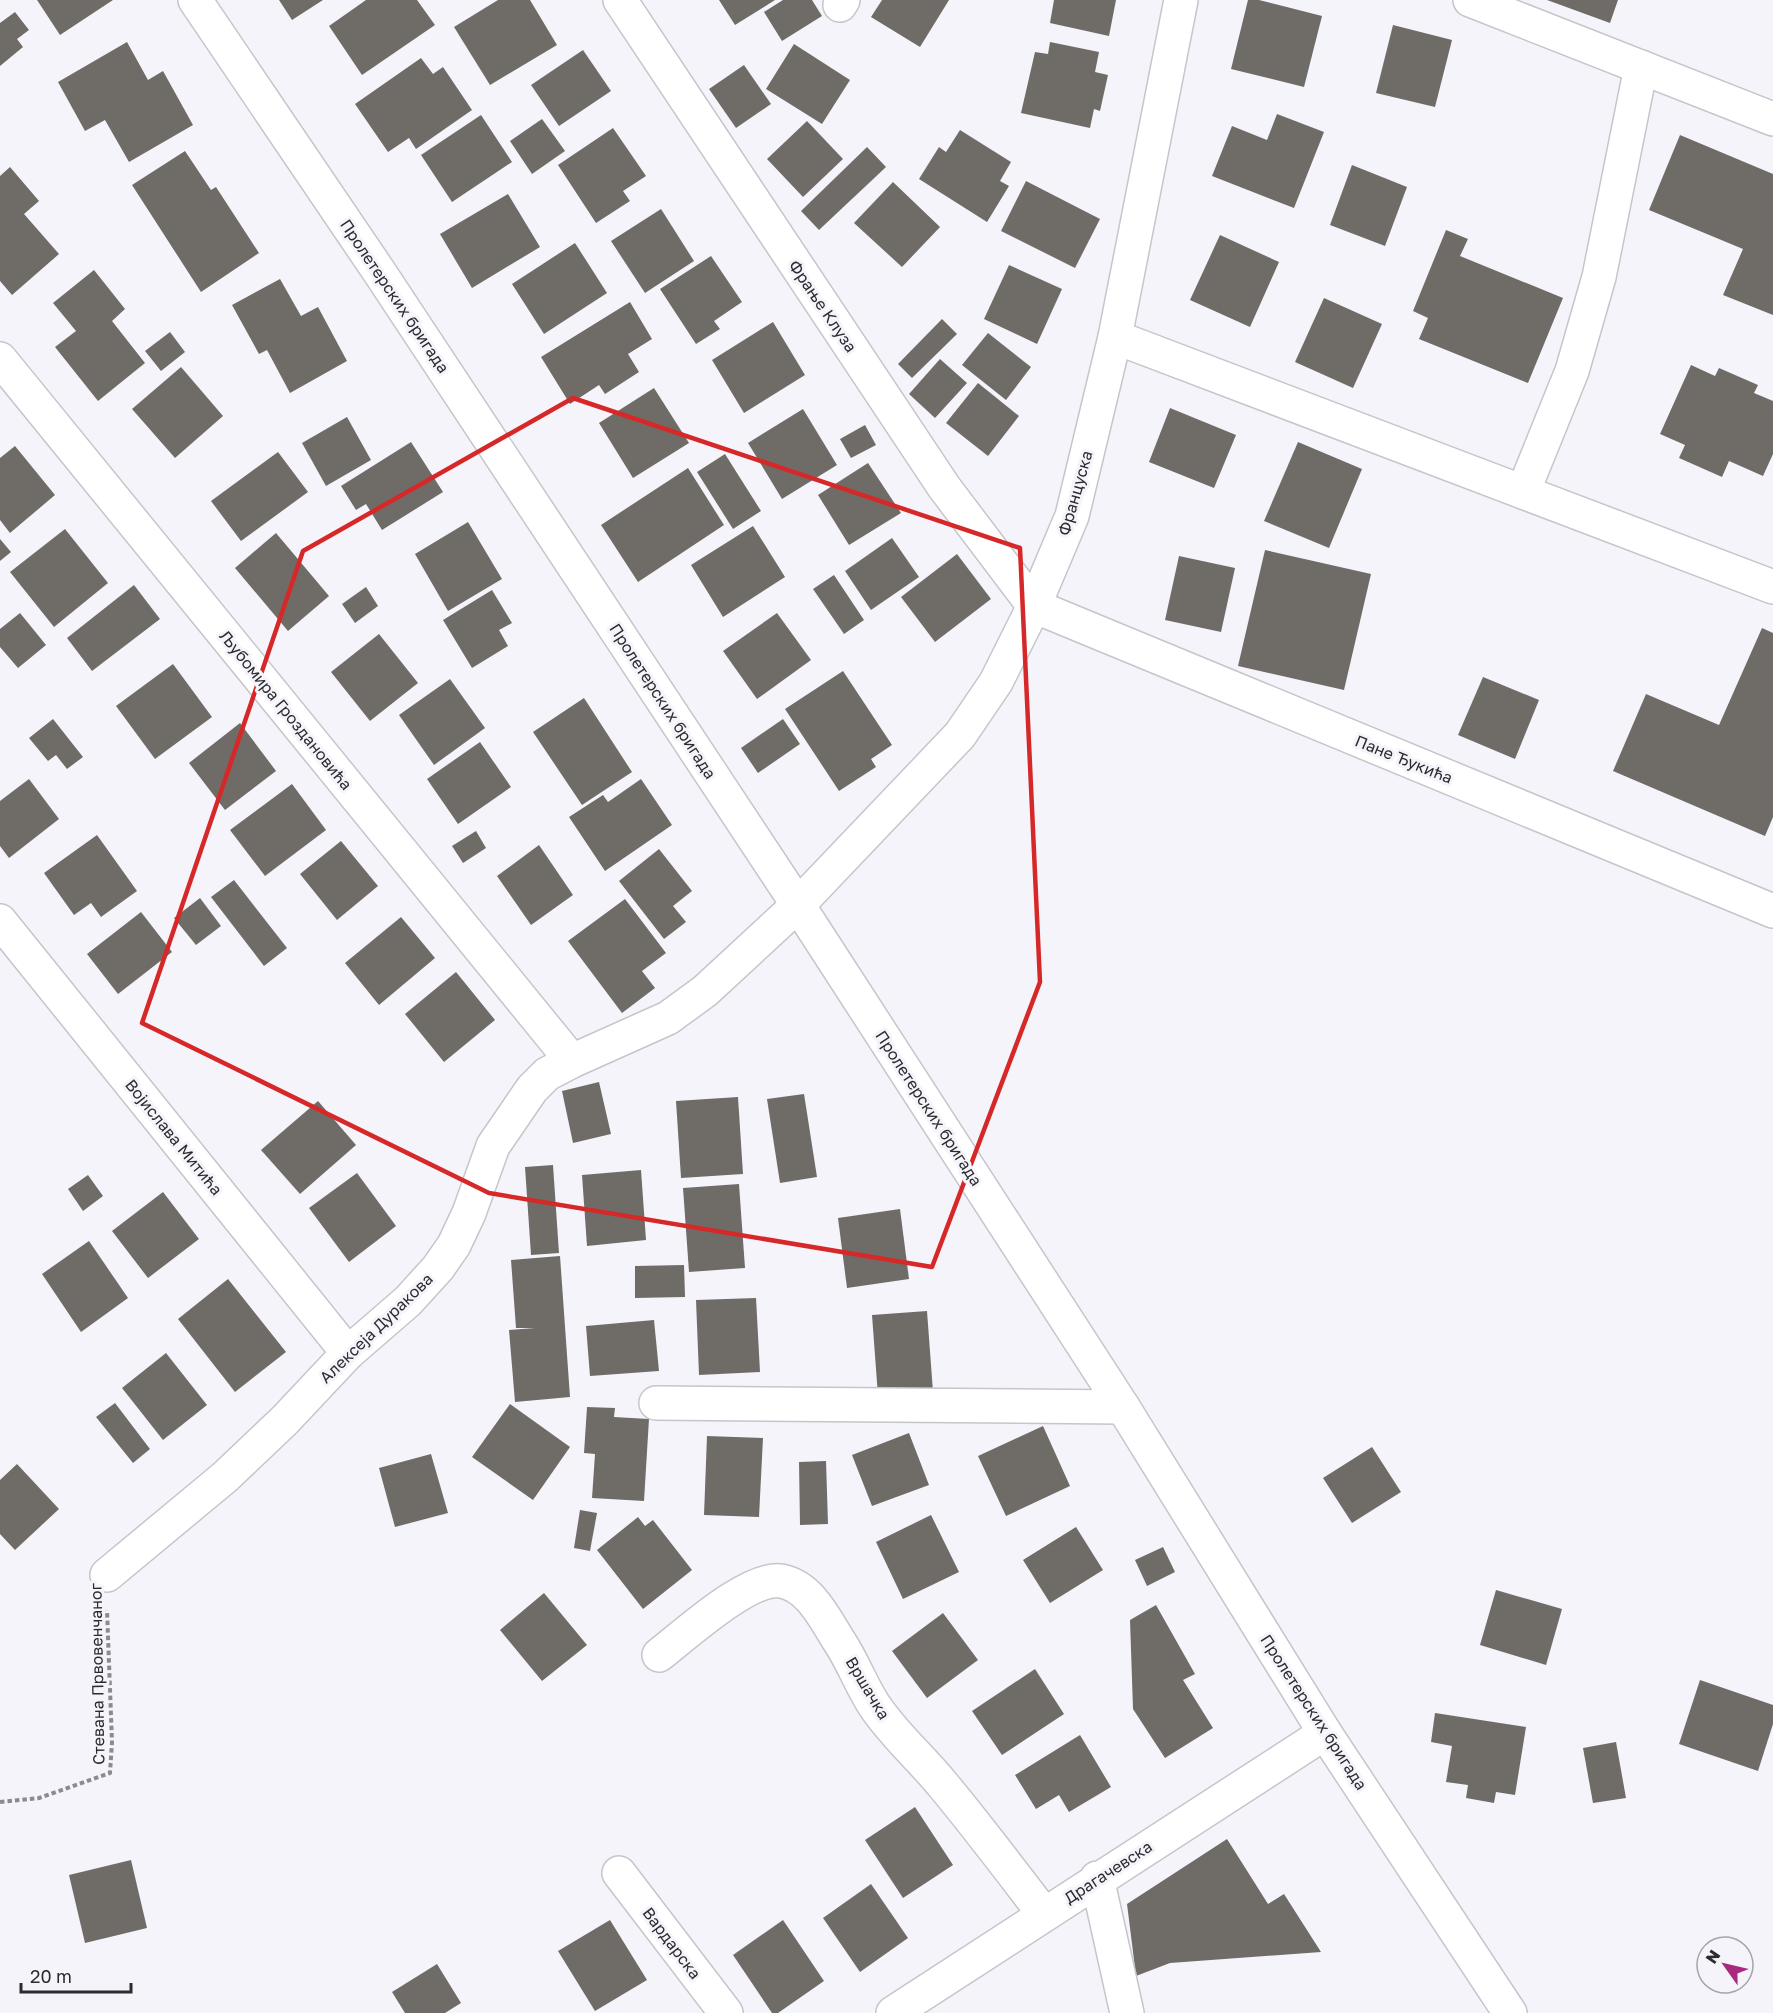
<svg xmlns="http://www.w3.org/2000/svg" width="1773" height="2013" font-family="'Golos Text',sans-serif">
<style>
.building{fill:#6f6c67}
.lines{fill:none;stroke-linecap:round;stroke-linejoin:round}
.minor-casing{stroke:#c6c5cb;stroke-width:36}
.path{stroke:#8b8a8e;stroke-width:4;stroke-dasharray:4.5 3;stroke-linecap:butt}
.minor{stroke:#fff;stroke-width:33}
.marked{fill:none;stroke:#d62828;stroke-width:4.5;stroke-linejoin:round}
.labels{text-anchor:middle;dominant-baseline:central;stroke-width:6;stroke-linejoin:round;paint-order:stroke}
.street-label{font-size:16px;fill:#2c2c2e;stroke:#f5f4fb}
</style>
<rect width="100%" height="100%" fill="#f5f4fb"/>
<g class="building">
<path d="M37,0H113L60,35Z"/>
<path d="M279,0H323L292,20Z"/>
<path d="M366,0H417L435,25L362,75L329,26Z"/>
<path d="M498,0H530L557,45L490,85L454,27Z"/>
<path d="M719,0H775L735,25Z"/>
<path d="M783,0H812L822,16L782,41L764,12Z"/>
<path d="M882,0H949L920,47L871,17Z"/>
<path d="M1054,0H1116L1109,36L1050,23Z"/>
<path d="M1248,0H1259L1322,16L1304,87L1231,69Z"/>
<path d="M1547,0H1618L1610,23Z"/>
<path d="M15,12L29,30L17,39L23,47L0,66V23Z"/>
<path d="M1393,25L1452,40L1435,107L1376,93Z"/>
<path d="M127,42L148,80L163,71L193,125L129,162L105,120L85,131L58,82Z"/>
<path d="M1050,42L1099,52L1095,72L1108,75L1100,111L1094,109L1090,128L1021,113L1035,52L1048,54Z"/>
<path d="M794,44L850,80L822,124L766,89Z"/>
<path d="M583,50L611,91L559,126L531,85Z"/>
<path d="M421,58L433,74L443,67L472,110L416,149L409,138L388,152L355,104Z"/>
<path d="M744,65L771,104L736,128L709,89Z"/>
<path d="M1277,114L1324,132L1294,208L1212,176L1232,126L1267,140Z"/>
<path d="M481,115L512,162L452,202L421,155Z"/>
<path d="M542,119L565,151L532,174L510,141Z"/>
<path d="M807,121L843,159L803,197L767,159Z"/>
<path d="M613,128L646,176L623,191L630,201L596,223L558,165Z"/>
<path d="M960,130L1011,162L1000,181L1009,186L987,222L919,179L939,147L946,152Z"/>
<path d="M1680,135L1773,174V315L1723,295L1743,249L1649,210Z"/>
<path d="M867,147L886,167L819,230L801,211Z"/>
<path d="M185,151L211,190L216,187L259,253L201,292L132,185Z"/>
<path d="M1352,165L1407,187L1385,246L1330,225Z"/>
<path d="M10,167L39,201L24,214L59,254L12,295L0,281V176Z"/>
<path d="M1026,181L1100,219L1075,268L1001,231Z"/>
<path d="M893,182L940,227L902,267L854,223Z"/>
<path d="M508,194L540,247L472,288L440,234Z"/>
<path d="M661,209L694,261L645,293L611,241Z"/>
<path d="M1446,230L1468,239L1460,256L1563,298L1528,383L1419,339L1428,318L1413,311Z"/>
<path d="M1220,235L1279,262L1250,327L1190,300Z"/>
<path d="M575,243L607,293L544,334L512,284Z"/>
<path d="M711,256L742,302L714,321L720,329L696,344L660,289Z"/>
<path d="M1009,265L1062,289L1037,344L984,319Z"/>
<path d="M94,270L125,309L112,321L145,363L98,401L55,347L76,331L53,303Z"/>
<path d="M280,279L301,316L318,307L347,361L290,393L267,350L259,354L232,305Z"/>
<path d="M1324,298L1382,324L1353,388L1295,362Z"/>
<path d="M630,302L652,339L628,354L639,372L605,394L599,385L570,404L541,357Z"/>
<path d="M942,319L957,334L912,378L898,364Z"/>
<path d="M773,322L805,375L744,413L712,360Z"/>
<path d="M170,332L185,352L161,371L145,351Z"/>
<path d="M988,333L1031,367L1006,400L962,365Z"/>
<path d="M940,359L967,383L935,418L909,394Z"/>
<path d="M1691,365L1715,376L1719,368L1758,385L1754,393L1773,401V454L1763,476L1729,461L1722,477L1679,458L1685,445L1660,434Z"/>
<path d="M181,367L223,416L175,458L132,409Z"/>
<path d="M978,383L1019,416L988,456L946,423Z"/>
<path d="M654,388L689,443L633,478L599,423Z"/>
<path d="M1170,408L1236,435L1214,488L1149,462Z"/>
<path d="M803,409L837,465L782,499L748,443Z"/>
<path d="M347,417L371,460L326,486L302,443Z"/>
<path d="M865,425L876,445L851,458L840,439Z"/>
<path d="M411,442L443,492L382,530L366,504L356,510L341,486Z"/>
<path d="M1298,442L1362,469L1329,548L1264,521Z"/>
<path d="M15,446L55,495L10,533L0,520V458Z"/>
<path d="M278,452L308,492L241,541L211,501Z"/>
<path d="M725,454L761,511L733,529L697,472Z"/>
<path d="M868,463L901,513L849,545L818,495Z"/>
<path d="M688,468L724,525L638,582L601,525Z"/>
<path d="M468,522L502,579L448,611L415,554Z"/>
<path d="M753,526L785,577L723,617L691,565Z"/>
<path d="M65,529L108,583L54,627L10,572Z"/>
<path d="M276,533L329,596L288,631L235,568Z"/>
<path d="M892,538L919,577L871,610L845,571Z"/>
<path d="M0,539L11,552L0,561Z"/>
<path d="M1265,550L1371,574L1344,690L1238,666Z"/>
<path d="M957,554L991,599L935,642L901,597Z"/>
<path d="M1179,556L1235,568L1221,632L1165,620Z"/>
<path d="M834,575L864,620L844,634L813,589Z"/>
<path d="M134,585L160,619L92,671L67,638Z"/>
<path d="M366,587L378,606L355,623L342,604Z"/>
<path d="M492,590L512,623L499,630L508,646L472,668L443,620Z"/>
<path d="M20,613L46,645L18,668L0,647V629Z"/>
<path d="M777,613L811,660L757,699L723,651Z"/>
<path d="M1762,628L1773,633V817L1765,836L1613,771L1646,694L1719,725Z"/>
<path d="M379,634L418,683L370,721L331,672Z"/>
<path d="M173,664L212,717L155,759L116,706Z"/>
<path d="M843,671L892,745L871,759L876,767L839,791L785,709Z"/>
<path d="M1483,677L1539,700L1515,759L1458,735Z"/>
<path d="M450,679L485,728L434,765L399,715Z"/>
<path d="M584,698L632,772L582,805L533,732Z"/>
<path d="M53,719L83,757L67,769L56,755L48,761L29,738Z"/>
<path d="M783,719L800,744L758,773L741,748Z"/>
<path d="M240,723L276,771L225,810L189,763Z"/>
<path d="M480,742L511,787L458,824L427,779Z"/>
<path d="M29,779L59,819L9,858L0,846V801Z"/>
<path d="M641,779L672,825L605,871L569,817L603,795L608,802Z"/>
<path d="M292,784L326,830L265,876L230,830Z"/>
<path d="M476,831L486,848L463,863L452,846Z"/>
<path d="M97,835L137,891L101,917L91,903L74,915L44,873Z"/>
<path d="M341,841L378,886L337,920L300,874Z"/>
<path d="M539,845L573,895L531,925L497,876Z"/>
<path d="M659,849L692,891L673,906L686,922L664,939L619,881Z"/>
<path d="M234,880L287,948L264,966L211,897Z"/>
<path d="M200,898L221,926L196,945L174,918Z"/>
<path d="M625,899L666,953L642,971L655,988L622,1013L568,941Z"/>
<path d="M141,912L172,952L118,994L87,954Z"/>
<path d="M401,917L435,958L379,1005L345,963Z"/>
<path d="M456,972L495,1020L444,1062L405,1014Z"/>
<path d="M599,1082L611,1134L573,1143L562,1091Z"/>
<path d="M804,1094L817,1177L780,1183L767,1099Z"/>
<path d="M738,1097L743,1174L681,1178L676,1101Z"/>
<path d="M318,1101L356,1145L300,1194L261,1150Z"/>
<path d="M553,1165L559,1253L531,1255L525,1167Z"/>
<path d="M641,1170L646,1240L587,1246L582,1175Z"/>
<path d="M357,1173L396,1226L349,1262L309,1208Z"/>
<path d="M88,1175L103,1196L83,1211L68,1189Z"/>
<path d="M739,1184L745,1268L689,1272L683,1188Z"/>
<path d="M163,1192L199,1239L148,1278L112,1231Z"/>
<path d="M900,1209L909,1279L847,1288L838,1218Z"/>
<path d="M89,1241L128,1298L81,1332L42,1274Z"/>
<path d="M560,1256L570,1397L515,1402L509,1330L535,1328H516L511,1260Z"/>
<path d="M684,1265L685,1297L635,1298V1266Z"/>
<path d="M228,1279L286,1352L235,1392L178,1319Z"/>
<path d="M756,1298L760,1372L699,1375L696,1300Z"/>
<path d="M927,1311L933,1392L878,1396L872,1315Z"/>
<path d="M654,1320L659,1371L590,1376L586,1326Z"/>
<path d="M166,1353L207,1405L163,1440L122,1388Z"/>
<path d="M115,1403L150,1449L133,1463L96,1417Z"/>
<path d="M510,1404L570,1447L533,1500L472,1457Z"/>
<path d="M587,1407L615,1408L614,1417L649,1419L644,1501L592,1498L595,1454L584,1453Z"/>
<path d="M1043,1426L1070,1486L1006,1516L978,1456Z"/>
<path d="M909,1433L929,1485L872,1506L852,1455Z"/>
<path d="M707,1436L763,1438L759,1517L704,1515Z"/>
<path d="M1372,1447L1401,1492L1352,1523L1323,1478Z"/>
<path d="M431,1454L448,1513L395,1527L379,1468Z"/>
<path d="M826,1461L828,1524L800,1525L799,1462Z"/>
<path d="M17,1464L59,1509L15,1550L0,1534V1480Z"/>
<path d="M580,1510L597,1513L590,1551L574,1548Z"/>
<path d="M931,1515L959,1572L903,1599L876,1542Z"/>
<path d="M638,1517L645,1526L653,1520L692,1570L643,1609L597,1550Z"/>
<path d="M1076,1527L1103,1570L1050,1603L1023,1560Z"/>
<path d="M1163,1547L1175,1572L1147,1586L1135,1560Z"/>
<path d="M1496,1590L1562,1609L1546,1665L1480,1645Z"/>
<path d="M544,1593L587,1645L542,1681L500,1630Z"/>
<path d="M1156,1605L1195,1674L1183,1680L1213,1728L1165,1758L1133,1709L1130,1620Z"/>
<path d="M943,1613L978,1660L927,1698L892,1651Z"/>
<path d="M1035,1669L1064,1714L1002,1755L972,1711Z"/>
<path d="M1700,1680L1773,1705V1724L1758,1771L1679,1744Z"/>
<path d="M1435,1713L1526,1727L1515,1795L1496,1792L1494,1803L1466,1798L1468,1785L1446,1782L1452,1746L1431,1742Z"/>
<path d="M1080,1735L1111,1787L1069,1812L1059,1795L1036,1809L1015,1775Z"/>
<path d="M1616,1742L1626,1798L1593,1803L1583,1748Z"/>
<path d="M915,1807L953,1865L903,1898L865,1840Z"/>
<path d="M1227,1839L1268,1904L1284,1894L1321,1952L1170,1963L1136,1976L1127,1904Z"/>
<path d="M131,1860L147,1928L85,1943L69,1875Z"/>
<path d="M871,1884L908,1938L860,1972L823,1918Z"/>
<path d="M610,1920L647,1980L595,2011L558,1951Z"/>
<path d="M783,1920L824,1981L778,2013H772L733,1955Z"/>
<path d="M437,1964L461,2003L445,2013H405L392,1992Z"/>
</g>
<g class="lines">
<defs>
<g id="minor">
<path d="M195,0L380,273L798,905L1123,1407L1325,1733L1510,2013"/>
<path d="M620,0L944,487L1034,606L1773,911"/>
<path d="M1470,0L1773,119"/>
<path d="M840,5L843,0"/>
<path d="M1115,337L1773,587"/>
<path d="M0,359L572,1061"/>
<path d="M1523,492L1572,371L1599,277L1641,67"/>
<path d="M0,921L348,1353"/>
<path d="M656,1403L1123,1407"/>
<path d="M107,1575L225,1477L285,1420L348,1353L408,1301L438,1268L454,1245L469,1213L493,1146L532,1089L547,1074L572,1061L668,1018L705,991L798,905L960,735L996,682L1034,606L1072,516L1115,337L1181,0"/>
<path d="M659,1655C685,1635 749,1576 781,1581C810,1586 825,1619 839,1641C853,1662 861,1685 874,1705C893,1734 921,1758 943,1785C978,1827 1011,1871 1044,1914"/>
<path d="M619,1873L726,2013"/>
<path d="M1097,1878L1127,2013"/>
<path d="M893,2013L1325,1733"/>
</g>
</defs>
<use href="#minor" class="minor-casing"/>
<path class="path" d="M0,1802L39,1798L110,1773L112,1742L107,1610"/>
<use href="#minor" class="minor"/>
</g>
<path class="marked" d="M573,398L1020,548L1040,982L932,1267L489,1193L142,1023L303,551Z"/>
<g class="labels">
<g class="street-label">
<text transform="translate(395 296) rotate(56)">Пролетерских бригада</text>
<text transform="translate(823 306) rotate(56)">Фрање Клуза</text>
<text transform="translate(1075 493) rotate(-74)">Француска</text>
<text transform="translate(663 701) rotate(57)">Пролетерских бригада</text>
<text transform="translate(286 710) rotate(51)">Љубомира Гроздановића</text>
<text transform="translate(1404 759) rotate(22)">Пане Ђукића</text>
<text transform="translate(929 1108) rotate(57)">Пролетерских бригада</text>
<text transform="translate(174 1137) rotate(51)">Војислава Митића</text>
<text transform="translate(376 1328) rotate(-44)">Алексеја Дуракова</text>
<text transform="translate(97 1674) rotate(-91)">Стевана Првовенчаног</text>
<text transform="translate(868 1688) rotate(59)">Вршачка</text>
<text transform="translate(1314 1712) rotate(57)">Пролетерских бригада</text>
<text transform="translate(1108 1872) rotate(-33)">Драгачевска</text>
<text transform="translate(672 1943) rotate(53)">Вардарска</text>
</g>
</g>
<g transform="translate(1725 1965) rotate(304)"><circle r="28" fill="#f5f4fb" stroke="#a5a4a9" stroke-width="1.5"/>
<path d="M0-4.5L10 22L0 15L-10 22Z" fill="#a72a7c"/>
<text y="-9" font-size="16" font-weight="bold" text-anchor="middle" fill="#2c2c2e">N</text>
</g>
<path d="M21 1983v9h110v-9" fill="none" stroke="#2c2c2e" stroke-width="3"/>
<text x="30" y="1983" font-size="18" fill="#2c2c2e" stroke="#f5f4fb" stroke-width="4.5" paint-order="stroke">20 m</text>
</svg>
